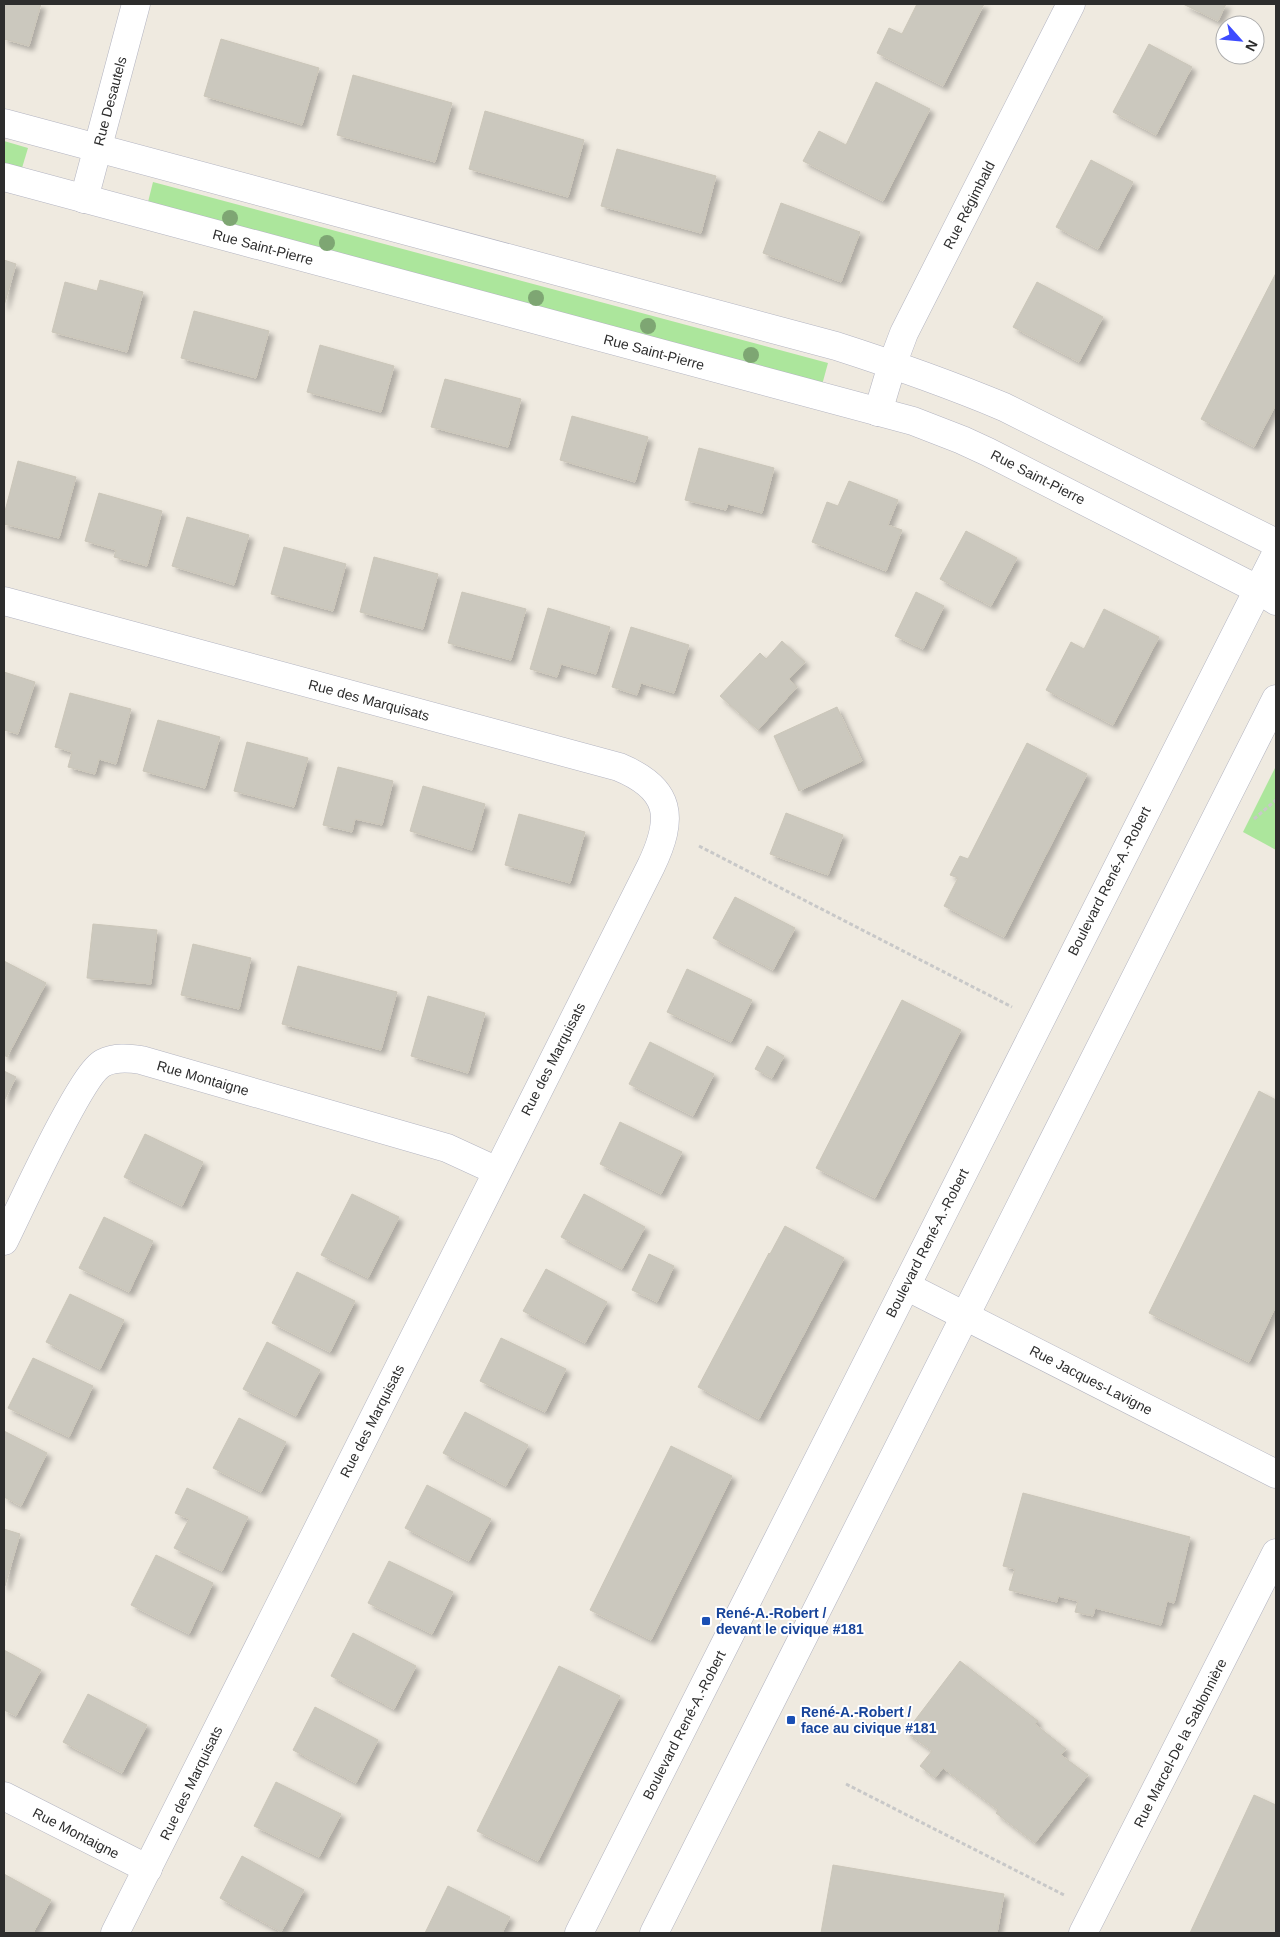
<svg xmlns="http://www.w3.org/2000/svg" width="1280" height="1937" font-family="Helvetica,sans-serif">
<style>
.green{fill:#ace69c}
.building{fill:#cbc8be;stroke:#cbc6b9;filter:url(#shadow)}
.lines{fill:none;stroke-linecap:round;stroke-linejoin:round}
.street-casing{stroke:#b3b4c1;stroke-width:29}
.secondary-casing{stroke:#b3b4c1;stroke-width:29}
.path{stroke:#c8c8c8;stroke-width:3;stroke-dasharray:4 2.5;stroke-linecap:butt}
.street{stroke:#fff;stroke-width:28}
.secondary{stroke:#fff;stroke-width:28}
.tree{fill:#7ea673}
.transit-dot{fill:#1a4fb4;stroke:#fff;stroke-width:2}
.labels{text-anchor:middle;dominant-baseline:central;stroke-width:4;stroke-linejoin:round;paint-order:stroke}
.street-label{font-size:14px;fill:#2d2d2d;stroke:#fff}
.transit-label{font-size:14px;font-weight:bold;fill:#164399;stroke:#fff;text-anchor:start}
</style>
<defs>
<filter id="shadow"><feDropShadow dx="4.5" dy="4.5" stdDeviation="2.5" flood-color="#0004"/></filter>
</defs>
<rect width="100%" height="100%" fill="#efeae0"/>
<g class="green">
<path d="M4,141L28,148L22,168L4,163Z"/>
<path d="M153,182L828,363L822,385L148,202Z"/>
<path d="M1276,766V850L1243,832Z"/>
</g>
<g class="building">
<path d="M4,4H41L29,46L4,39Z"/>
<path d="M917,4H984L943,86L877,53L889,28L902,34Z"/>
<path d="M1183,4H1226L1218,21Z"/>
<path d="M221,39L319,68L302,125L204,96Z"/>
<path d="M1149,44L1192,67L1156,135L1113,112Z"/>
<path d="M353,75L452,103L435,162L337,135Z"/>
<path d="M876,82L930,109L883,201L803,161L819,131L846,145Z"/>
<path d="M485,111L584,140L568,197L469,169Z"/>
<path d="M617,149L716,176L701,233L601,206Z"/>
<path d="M1091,160L1133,182L1098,249L1056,227Z"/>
<path d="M781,203L860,232L841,282L763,253Z"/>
<path d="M4,260L16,264L4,306Z"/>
<path d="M1276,273V404L1254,447L1201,419Z"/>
<path d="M100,280L143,292L127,352L52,332L65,282L97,291Z"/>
<path d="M1037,282L1103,317L1079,362L1013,327Z"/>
<path d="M194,311L269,331L256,378L181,358Z"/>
<path d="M320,345L394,366L381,412L307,392Z"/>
<path d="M445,379L521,399L508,447L431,427Z"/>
<path d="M572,416L648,437L635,482L560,460Z"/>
<path d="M699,448L774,468L762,513L728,504L726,510L685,500Z"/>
<path d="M18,461L76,477L59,538L4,524V515Z"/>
<path d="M849,481L898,500L888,525L902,530L886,571L812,542L827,502L838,506Z"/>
<path d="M99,493L162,511L147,566L114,557L116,550L85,541Z"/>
<path d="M187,517L249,535L234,585L172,566Z"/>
<path d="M966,531L1017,558L991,606L940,579Z"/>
<path d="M284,547L346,564L333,611L271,594Z"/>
<path d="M374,557L438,574L423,629L360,612Z"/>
<path d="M462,592L526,609L511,660L448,643Z"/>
<path d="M916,592L944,606L923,649L895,636Z"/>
<path d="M548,608L610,627L596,674L561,664L557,677L530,669Z"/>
<path d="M1104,609L1159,637L1113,725L1046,690L1071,642L1084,649Z"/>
<path d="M631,627L689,645L674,693L641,683L637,695L612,687Z"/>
<path d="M782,641L805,662L789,679L797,687L758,730L720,696L760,653L766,659Z"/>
<path d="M4,672L35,682L18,734L4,730Z"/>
<path d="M70,693L131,709L116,764L99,759L95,774L68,767L72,752L55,747Z"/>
<path d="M837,707L862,761L799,791L774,736Z"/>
<path d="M158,720L220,737L205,788L143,771Z"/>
<path d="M247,742L308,758L294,807L234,791Z"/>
<path d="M1027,743L1087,774L1004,937L944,906L958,878L950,875L960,856L968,859Z"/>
<path d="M338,767L393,781L382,825L355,819L352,832L323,825Z"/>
<path d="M423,786L485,804L472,850L410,831Z"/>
<path d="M786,813L843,835L828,875L770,854Z"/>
<path d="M519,814L585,832L570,883L505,865Z"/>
<path d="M735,897L795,928L773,970L713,938Z"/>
<path d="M93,924L157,930L151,984L87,978Z"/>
<path d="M193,944L251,958L239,1009L181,995Z"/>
<path d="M4,961L46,983L7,1057L4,1055Z"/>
<path d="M298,966L397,992L381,1050L282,1024Z"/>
<path d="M687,969L752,1000L731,1042L667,1012Z"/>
<path d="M428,996L485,1013L468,1073L411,1056Z"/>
<path d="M902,1000L961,1030L875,1198L816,1168Z"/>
<path d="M650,1042L714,1074L693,1116L629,1084Z"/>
<path d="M767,1046L784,1056L772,1078L755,1069Z"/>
<path d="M4,1071L16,1077L4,1101Z"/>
<path d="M1259,1091L1276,1100V1306L1249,1362L1149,1313Z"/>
<path d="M620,1122L682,1152L661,1194L600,1164Z"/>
<path d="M145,1134L203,1162L182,1206L124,1177Z"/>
<path d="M352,1194L399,1217L368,1278L321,1255Z"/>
<path d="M584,1194L645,1227L622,1269L561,1237Z"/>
<path d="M104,1217L153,1241L129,1292L79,1268Z"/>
<path d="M785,1226L844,1258L759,1419L698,1387L769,1253L770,1254Z"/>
<path d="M649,1254L674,1266L657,1302L632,1290Z"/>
<path d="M546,1269L607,1302L585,1343L523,1311Z"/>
<path d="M297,1272L355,1301L330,1352L272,1323Z"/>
<path d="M70,1294L124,1320L100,1369L46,1342Z"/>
<path d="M501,1338L566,1369L545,1412L480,1381Z"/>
<path d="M267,1342L320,1370L296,1416L243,1389Z"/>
<path d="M33,1358L93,1386L69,1437L8,1408Z"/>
<path d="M465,1412L528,1445L506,1486L443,1453Z"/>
<path d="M239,1418L286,1442L261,1492L213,1468Z"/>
<path d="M4,1431L47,1453L21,1506L4,1497Z"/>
<path d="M671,1446L732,1476L651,1640L590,1610Z"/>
<path d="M427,1485L491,1519L469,1561L405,1528Z"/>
<path d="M187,1488L248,1517L222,1571L174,1548L189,1519L175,1513Z"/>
<path d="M1023,1493L1190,1537L1174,1603L1167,1601L1161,1625L1095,1608L1093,1616L1075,1612L1078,1601L1058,1596L1057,1602L1009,1590L1015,1569L1003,1566Z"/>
<path d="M4,1529L20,1534L5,1586H4Z"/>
<path d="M156,1555L213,1583L189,1634L131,1605Z"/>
<path d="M389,1561L453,1592L432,1634L368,1603Z"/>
<path d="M353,1633L416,1666L394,1709L331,1676Z"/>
<path d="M4,1650L41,1670L16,1716L4,1710Z"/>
<path d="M960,1661L1038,1721L1035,1724L1066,1749L1061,1755L1088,1775L1035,1843L996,1813L998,1810L943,1768L935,1778L920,1766L932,1751L906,1732Z"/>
<path d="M559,1666L620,1696L538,1861L477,1831Z"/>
<path d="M88,1694L147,1725L122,1773L63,1742Z"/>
<path d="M315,1707L378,1740L356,1783L293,1750Z"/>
<path d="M276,1782L341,1814L319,1857L254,1826Z"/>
<path d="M1254,1795L1276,1805V1933H1190Z"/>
<path d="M242,1856L304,1890L281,1932L220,1898Z"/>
<path d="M833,1865L1004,1894L997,1933H821Z"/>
<path d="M4,1874L51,1900L33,1933H4Z"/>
<path d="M448,1886L510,1917L502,1933H425Z"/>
</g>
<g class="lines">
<defs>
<g id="street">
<path d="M4,123L836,346C892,364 949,384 1004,407L1276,543"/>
<path d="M4,177L913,421L962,440L988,452L1257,589L1276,601"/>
<path d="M84,199L136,4"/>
<path d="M878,412L892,365L904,333L1071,4"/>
<path d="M4,601L619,767C672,789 674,818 651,866L115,1933"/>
<path d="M4,1241C19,1211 81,1074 103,1063C115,1057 128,1058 141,1060L447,1148L497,1171"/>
<path d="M906,1286L1276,1474"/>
<path d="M4,1796L148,1869"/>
<path d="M1083,1933L1276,1553"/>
</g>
<g id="secondary">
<path d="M579,1933L1276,554"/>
<path d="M654,1933L1276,699"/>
</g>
</defs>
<use href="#street" class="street-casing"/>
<use href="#secondary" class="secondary-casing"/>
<g class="path">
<path d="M1254,819L1276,800"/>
<path d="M699,846L1012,1007"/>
<path d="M846,1784L1066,1896"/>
</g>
<use href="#street" class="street"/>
<use href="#secondary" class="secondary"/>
</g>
<g class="tree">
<circle cx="230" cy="218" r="8"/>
<circle cx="327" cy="243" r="8"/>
<circle cx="536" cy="298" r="8"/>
<circle cx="648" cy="326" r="8"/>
<circle cx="751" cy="355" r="8"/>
</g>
<g class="transit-dot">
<rect x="701" y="1616" width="10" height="10" rx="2.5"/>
<rect x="786" y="1715" width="10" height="10" rx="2.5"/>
</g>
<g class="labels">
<g class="street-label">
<text transform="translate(110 101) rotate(-75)">Rue Desautels</text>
<text transform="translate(969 205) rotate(-63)">Rue Régimbald</text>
<text transform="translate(263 247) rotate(15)">Rue Saint-Pierre</text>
<text transform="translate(654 352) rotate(15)">Rue Saint-Pierre</text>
<text transform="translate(1038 477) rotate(27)">Rue Saint-Pierre</text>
<text transform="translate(369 700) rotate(15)">Rue des Marquisats</text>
<text transform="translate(1109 881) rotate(-63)">Boulevard René-A.-Robert</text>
<text transform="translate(553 1059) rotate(-63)">Rue des Marquisats</text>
<text transform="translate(203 1078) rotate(16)">Rue Montaigne</text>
<text transform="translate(927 1243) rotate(-63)">Boulevard René-A.-Robert</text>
<text transform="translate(1091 1380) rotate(27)">Rue Jacques-Lavigne</text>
<text transform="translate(372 1421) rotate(-63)">Rue des Marquisats</text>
<text transform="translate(684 1725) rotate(-63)">Boulevard René-A.-Robert</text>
<text transform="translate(1180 1743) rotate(-63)">Rue Marcel-De la Sablonnière</text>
<text transform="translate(191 1783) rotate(-64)">Rue des Marquisats</text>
<text transform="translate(76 1833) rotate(27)">Rue Montaigne</text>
</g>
<g class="transit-label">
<text x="716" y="1613">René-A.-Robert /<tspan x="716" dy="16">devant le civique #181</tspan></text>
<text x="801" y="1712">René-A.-Robert /<tspan x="801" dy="16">face au civique #181</tspan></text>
</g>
</g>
<rect width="1280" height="1937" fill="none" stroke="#2d2d2d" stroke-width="10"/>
<g transform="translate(1240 40) rotate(117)"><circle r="24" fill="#ffffff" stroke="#ababab"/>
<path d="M0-4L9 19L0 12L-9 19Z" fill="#3d4bff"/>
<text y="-8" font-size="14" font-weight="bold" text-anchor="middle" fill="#2d2d2d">N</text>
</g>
</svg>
